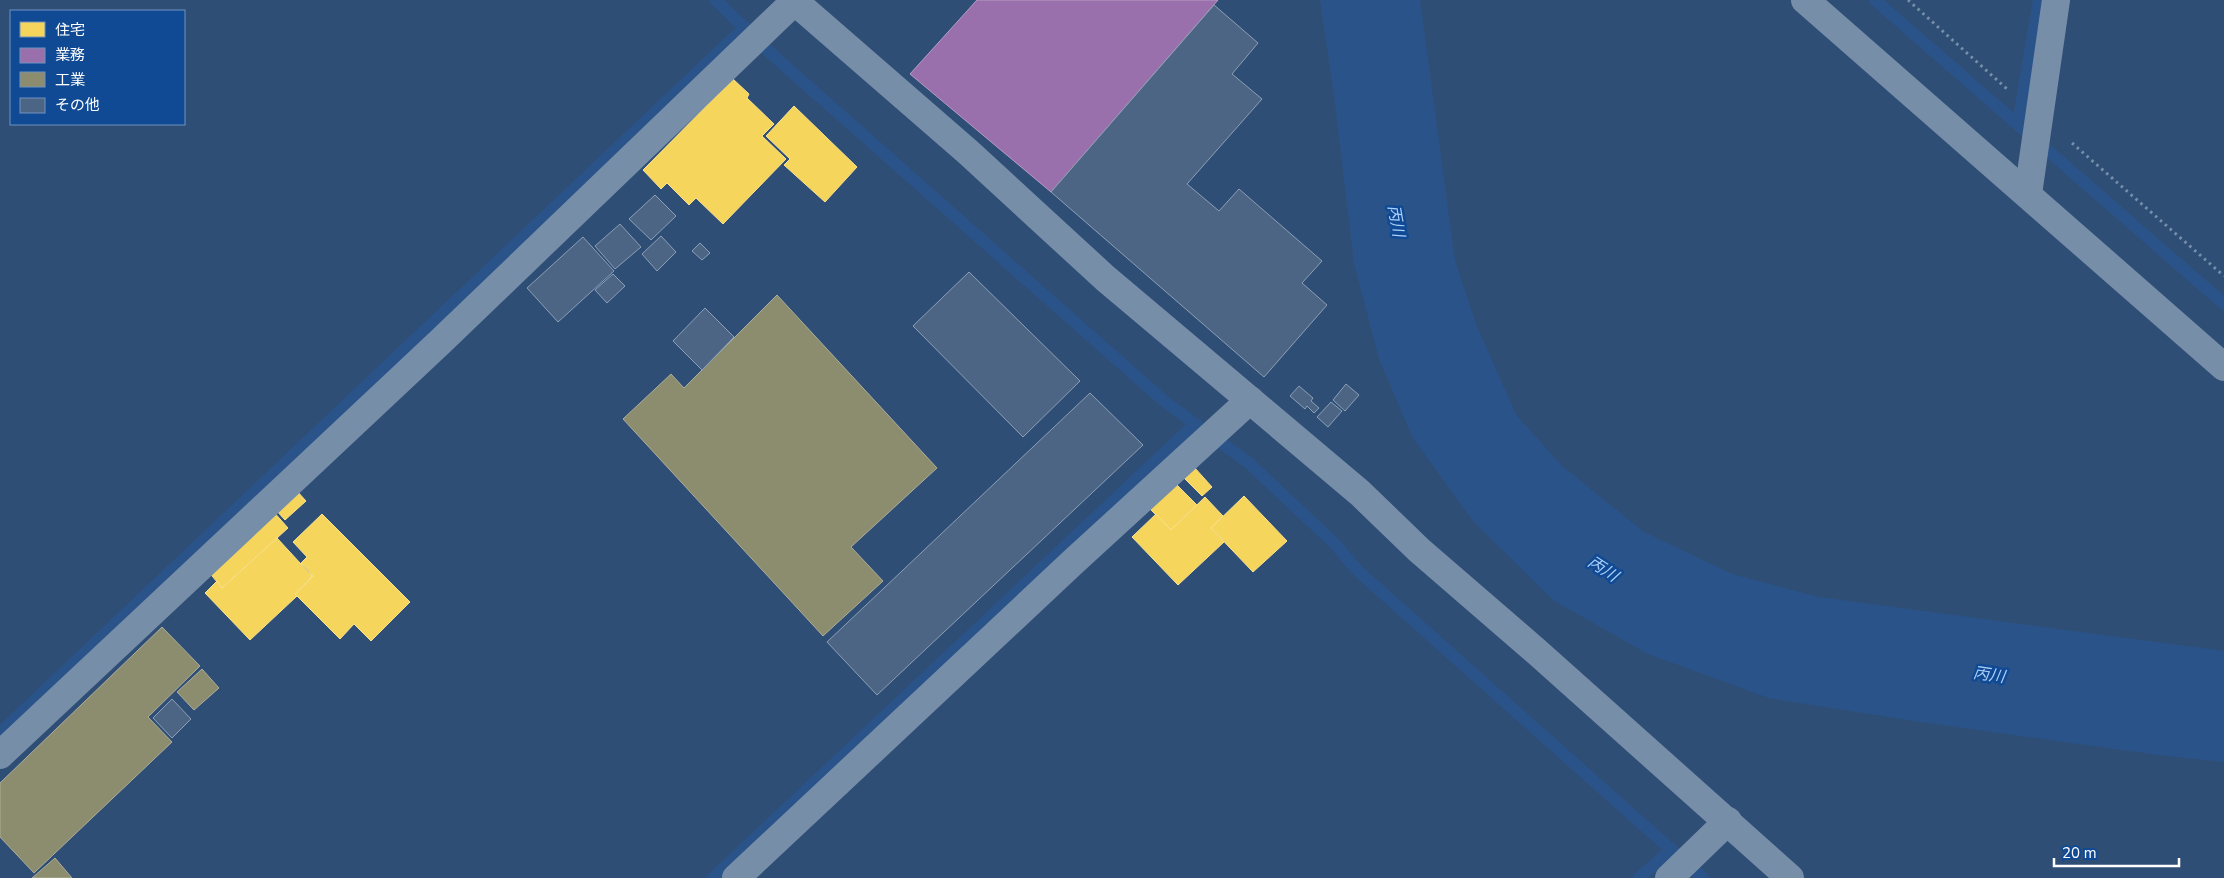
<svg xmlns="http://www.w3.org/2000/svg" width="2224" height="878" font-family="'Nunito Sans','Noto Sans JP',sans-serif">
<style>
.water{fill:#2a5489}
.homes{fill:#f6d55c;stroke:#f9e28d}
.offices{fill:#9970ab;stroke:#b89bc4}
.industry{fill:#8c8c6e;stroke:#aeae9a}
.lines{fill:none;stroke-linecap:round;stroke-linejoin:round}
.stream{stroke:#2a5489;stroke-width:12}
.building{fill:#4c6585;stroke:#8c9fb6}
.path{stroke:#778ea9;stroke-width:3;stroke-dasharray:2.5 4;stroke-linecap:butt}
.minor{stroke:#778ea9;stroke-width:28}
.labels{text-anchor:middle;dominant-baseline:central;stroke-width:5;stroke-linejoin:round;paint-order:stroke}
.water-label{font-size:16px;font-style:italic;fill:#aacffa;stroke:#114a94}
</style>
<rect width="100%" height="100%" fill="#2f4e76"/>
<path class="water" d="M1320,0H1420L1455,261L1476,324L1516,415L1562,466L1644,532L1732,574L1819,597L2224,651V762L2159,755L1914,721L1769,698L1648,654L1553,600L1473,521L1413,438L1379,359L1354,263L1334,95Z"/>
<g class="homes">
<path d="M733,79L749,94L747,98L774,124L762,136L786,159L723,224L696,198L689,205L667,183L661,189L643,170Z"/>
<path d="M794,106L857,167L825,202L784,165L790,159L766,136Z"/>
<path d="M1194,467L1212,487L1202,496L1183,477Z"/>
<path d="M1176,484L1197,505L1171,530L1150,509Z"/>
<path d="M296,490L306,501L285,520L275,509Z"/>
<path d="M1244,496L1287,541L1253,572L1211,528Z"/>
<path d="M1205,497L1223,516L1211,528L1224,542L1178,585L1132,537L1156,514L1171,530Z"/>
<path d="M272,510L288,528L222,588L208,571Z"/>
<path d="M322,514L410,602L371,641L354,624L340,639L295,594L313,576L301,563L307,557L293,542Z"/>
<path d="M277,538L312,576L295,594L297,596L250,640L205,593L217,581L222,588Z"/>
</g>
<path class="offices" d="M977,0H1218L1051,192L910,74Z"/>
<g class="industry">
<path d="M777,295L937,468L851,547L883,581L823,636L623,419L671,374L684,388Z"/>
<path d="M162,627L200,666L148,717L172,742L34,873L0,837V783Z"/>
<path d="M202,669L219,688L194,710L177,692Z"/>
<path d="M55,858L72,878H32Z"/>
</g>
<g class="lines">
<g class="stream">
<path d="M716,0L767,50L1164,401L1250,464L1334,543L1358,571L1703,878"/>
<path d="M1875,0L2224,304"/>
<path d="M2018,124L2039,0"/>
<path d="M0,733L745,27"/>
<path d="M713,878L1195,424"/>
<path d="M1639,878L1672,849"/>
</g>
</g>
<g class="building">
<path d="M1214,5L1258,43L1232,74L1262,99L1187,184L1219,211L1239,189L1322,261L1302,283L1327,305L1264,377L1051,192Z"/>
<path d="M655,195L676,216L651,240L629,219Z"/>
<path d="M620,224L641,247L615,269L595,246Z"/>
<path d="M661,236L676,252L657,271L642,254Z"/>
<path d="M583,237L614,271L558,322L527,288Z"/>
<path d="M700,243L710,253L702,260L692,251Z"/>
<path d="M969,272L1080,381L1023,437L913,326Z"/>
<path d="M613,274L625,286L607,303L595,290Z"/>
<path d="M705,308L734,337L702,370L673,341Z"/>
<path d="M1346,384L1359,395L1345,411L1333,400Z"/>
<path d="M1299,386L1313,398L1311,401L1319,408L1314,413L1307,406L1305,409L1290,396Z"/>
<path d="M1090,393L1143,445L877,695L827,642Z"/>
<path d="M1331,402L1342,411L1328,427L1317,417Z"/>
<path d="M172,699L191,719L172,738L153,718Z"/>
</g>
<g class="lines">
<g class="path">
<path d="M1908,0L2007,89"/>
<path d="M2072,143L2224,276"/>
</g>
<g class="minor">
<path d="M793,0L968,152L1105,278L1360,493L1419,550L1537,652L1790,878"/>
<path d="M1805,0L2224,367"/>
<path d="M2028,194L2056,0"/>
<path d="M0,755L439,343L795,1"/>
<path d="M736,878L1073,562L1250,400"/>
<path d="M1669,878L1728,821"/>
</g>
</g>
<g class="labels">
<g class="water-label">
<text transform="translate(1396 221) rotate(80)">丙川</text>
<text transform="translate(1603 569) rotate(33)">丙川</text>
<text transform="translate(1989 675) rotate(8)">丙川</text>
</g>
</g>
<rect x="10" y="10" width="175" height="115" fill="#114a94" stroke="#7092bf"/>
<rect x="20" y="22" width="25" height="15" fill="#f6d55c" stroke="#7092bf"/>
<text x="55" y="35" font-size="15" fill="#ffffff">住宅</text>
<rect x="20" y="48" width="25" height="15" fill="#9970ab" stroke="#7092bf"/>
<text x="55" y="60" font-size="15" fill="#ffffff">業務</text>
<rect x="20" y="72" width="25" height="15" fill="#8c8c6e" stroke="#7092bf"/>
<text x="55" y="85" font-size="15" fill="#ffffff">工業</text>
<rect x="20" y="98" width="25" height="15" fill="#4c6585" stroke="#7092bf"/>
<text x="55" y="110" font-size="15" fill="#ffffff">その他</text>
<path d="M2054 858v8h125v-8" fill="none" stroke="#ffffff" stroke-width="2.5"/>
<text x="2062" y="858" font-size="15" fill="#ffffff" stroke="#114a94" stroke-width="4" paint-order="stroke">20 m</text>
</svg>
